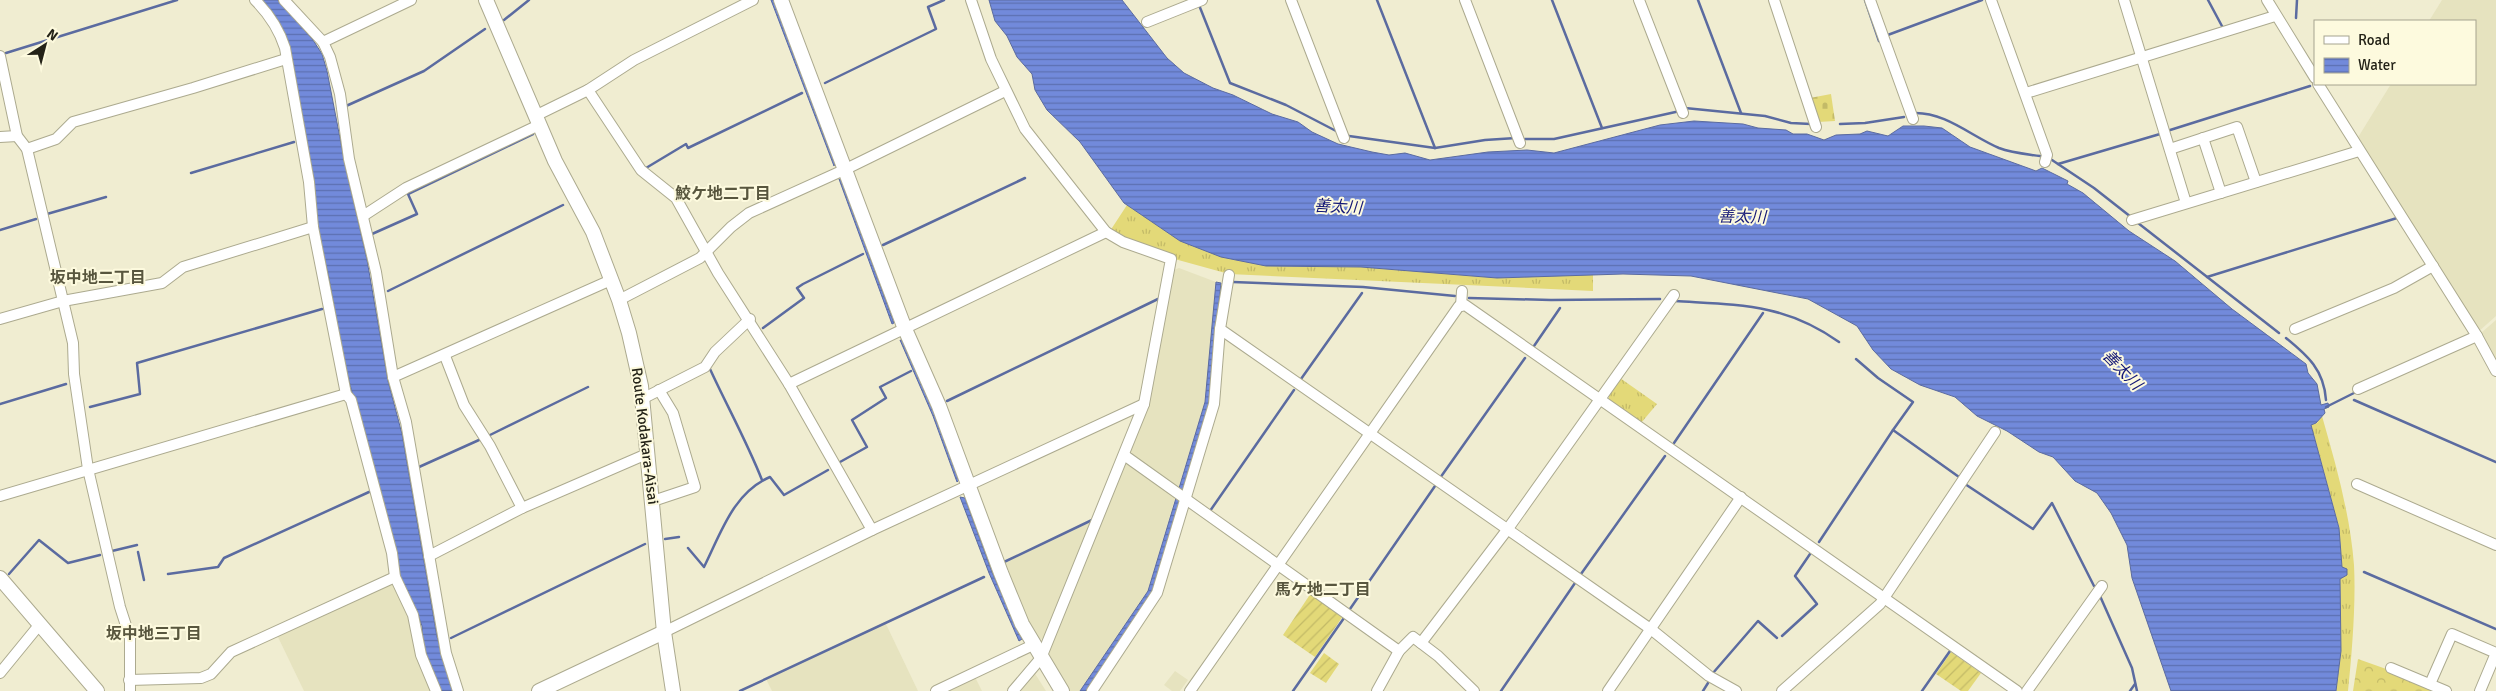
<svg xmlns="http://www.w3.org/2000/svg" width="2496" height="691" font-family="Signika,'Noto Sans JP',sans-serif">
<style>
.built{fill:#e6e3bf}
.grass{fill:url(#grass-tufts)}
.cemetery{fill:url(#cemetery-stones)}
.park{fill:url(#park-crowns)}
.garden{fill:url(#garden-furrows)}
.water{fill:url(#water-rules);stroke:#5b6ba0}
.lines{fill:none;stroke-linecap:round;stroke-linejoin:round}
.stream{stroke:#5b6ba0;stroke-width:2.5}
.street-casing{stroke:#acaa8f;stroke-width:12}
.secondary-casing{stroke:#acaa8f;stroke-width:16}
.street{stroke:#fff;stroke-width:10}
.secondary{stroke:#fff;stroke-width:14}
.labels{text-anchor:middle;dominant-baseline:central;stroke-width:4;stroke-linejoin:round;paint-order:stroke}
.street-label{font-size:15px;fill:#242318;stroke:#fdfade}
.neighbourhood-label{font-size:16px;font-weight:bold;fill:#58563e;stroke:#fdfade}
.water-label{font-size:16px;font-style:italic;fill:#131776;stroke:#fdfade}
</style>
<defs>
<pattern id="grass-tufts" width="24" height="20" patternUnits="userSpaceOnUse" patternTransform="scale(1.25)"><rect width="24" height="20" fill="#e3d978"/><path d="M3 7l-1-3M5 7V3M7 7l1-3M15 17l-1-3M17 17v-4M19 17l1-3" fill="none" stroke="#c3ba67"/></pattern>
<pattern id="cemetery-stones" width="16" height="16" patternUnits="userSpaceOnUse" patternTransform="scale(1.25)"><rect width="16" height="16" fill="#e3d978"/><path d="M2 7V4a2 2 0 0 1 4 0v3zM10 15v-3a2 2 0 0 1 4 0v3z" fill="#c3ba67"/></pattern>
<pattern id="park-crowns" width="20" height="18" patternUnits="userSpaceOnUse" patternTransform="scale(1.25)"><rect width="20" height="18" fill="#e3d978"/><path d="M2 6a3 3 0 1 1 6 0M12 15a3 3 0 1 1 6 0" fill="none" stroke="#c3ba67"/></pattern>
<pattern id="garden-furrows" width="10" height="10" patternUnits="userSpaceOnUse" patternTransform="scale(1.25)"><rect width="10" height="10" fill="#e3d978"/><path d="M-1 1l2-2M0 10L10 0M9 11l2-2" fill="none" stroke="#c3ba67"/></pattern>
<pattern id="water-rules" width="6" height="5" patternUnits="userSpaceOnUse" patternTransform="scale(1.25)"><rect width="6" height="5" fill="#728adb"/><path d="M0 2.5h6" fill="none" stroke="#5d70b1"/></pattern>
</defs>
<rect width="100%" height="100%" fill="#f0edd1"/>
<g class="built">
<path d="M2442,0H2496V316L2478,332L2357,139L2391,84H2475V21H2429Z"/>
<path d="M1179,268L1216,282L1205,402L1178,489L1133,456L1130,449L1174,270Z"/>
<path d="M2496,320V361L2481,333Z"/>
<path d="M1123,463H1127L1175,498L1148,591L1080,691H1068L1049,655L1051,644Z"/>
<path d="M1093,521L1047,636L1040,640L1028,622L1003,564Z"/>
<path d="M394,580L411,615L432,691H304L277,635Z"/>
<path d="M885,622L918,691H772L766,679Z"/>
<path d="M1175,671L1188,680L1180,691H1172L1164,685Z"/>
<path d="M1034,672L1046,691H1018Z"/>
<path d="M975,677L982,691H946Z"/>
</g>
<g class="grass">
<path d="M1127,205L1180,241L1266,266L1361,267L1497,278L1593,274V291L1229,274L1171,258L1110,231Z"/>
<path d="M1620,378L1657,404L1641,423L1609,400V393Z"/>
<path d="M2322,416C2336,465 2350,514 2354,565C2356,603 2352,653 2348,691H2336L2341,651L2340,579L2346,569L2342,568L2339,527L2311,425L2317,423Z"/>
</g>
<path class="cemetery" d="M1831,94L1835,121L1818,122L1810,98Z"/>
<path class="park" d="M2358,659L2389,670V672L2433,691H2353Z"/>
<g class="garden">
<path d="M1311,593L1343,616L1315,657L1283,635Z"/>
<path d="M1951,652L1981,673L1968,691H1961L1936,674Z"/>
<path d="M1324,653L1339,664L1326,683L1310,673Z"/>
</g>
<g class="water">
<path d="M261,0H278L313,40L322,54L327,71L345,164L367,260L388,381L402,434L437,637L454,691H440L423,648L422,626L418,615L401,585L342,353L329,278L320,241L288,42L274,14Z"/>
<path d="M771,0H775L835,163L834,166Z"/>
<path d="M989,0H1122L1167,58L1184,73L1213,88L1233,95L1272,114L1298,122L1312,132L1338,144L1372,152L1389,155L1405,153L1430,160L1488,152L1527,150L1554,153L1660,125L1694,121L1743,124L1758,128L1786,130L1793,134H1807L1824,140L1836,135L1860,134L1867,131L1888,136L1903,126H1924L1942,128L1970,147L2036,171L2042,168L2068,181L2067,184L2083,193L2129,231L2175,261L2232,309L2306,364L2308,373L2317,384L2321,405L2328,403L2329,407L2324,409L2325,413L2316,423L2311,425L2339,528L2342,567L2347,569V575L2340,579L2341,651L2336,691H2171L2132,578L2127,545L2111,513L2097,493L2075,481L2053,457L2039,452L2007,431L1977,416L1955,397L1920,385L1891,369L1873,350L1857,326L1808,299L1691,276L1623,274L1497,278L1361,267L1266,266L1221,257L1180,241L1124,203L1080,142L1047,110L1035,90L1032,74L1017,57L1007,36L995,21Z"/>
<path d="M839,179L842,181L894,323L892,324Z"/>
<path d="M1216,282L1221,283L1209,404L1153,593L1087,691H1080L1148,591L1205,402Z"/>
<path d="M900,340L903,341L936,415L959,480L957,482L933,416Z"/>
<path d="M960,497L965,498L992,572L1022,639L1019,641L989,573Z"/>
</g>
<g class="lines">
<g class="stream">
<path d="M1377,0L1435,148"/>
<path d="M1552,0L1602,128"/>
<path d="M1698,0L1741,113"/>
<path d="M1865,0L1879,41"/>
<path d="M2208,0L2223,28"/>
<path d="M1199,5L1230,83L1286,105L1338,132"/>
<path d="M2296,18L2297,0"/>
<path d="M504,20L529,0"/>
<path d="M1885,36L1982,0"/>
<path d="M6,53L177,0"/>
<path d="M825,83L936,29L928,7L944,0"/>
<path d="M346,106L424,71L485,29"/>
<path d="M1685,108L1765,116L1791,123L1811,124"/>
<path d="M1914,113C1945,112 1971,136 1999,148C2012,153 2026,154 2040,156"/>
<path d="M1840,124L1865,123L1904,117"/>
<path d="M2167,131L2310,86"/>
<path d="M1349,136L1435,148L1485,140L1516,138"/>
<path d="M1525,139H1554L1680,111"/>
<path d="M2052,160L2094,188L2131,217"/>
<path d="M2058,164L2160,134"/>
<path d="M646,168L686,144L688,148L802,93"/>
<path d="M191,173L294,142"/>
<path d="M47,214L106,197"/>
<path d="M2138,223L2279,333"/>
<path d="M0,230L36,219"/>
<path d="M372,234L417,214L408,194L533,134"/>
<path d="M883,245L1025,178"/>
<path d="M2207,277L2397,218"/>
<path d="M1233,282L1363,287L1455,296"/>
<path d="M388,291L563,205"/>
<path d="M1469,298L1551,300L1660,299"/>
<path d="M1675,301C1738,305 1784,303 1839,342"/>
<path d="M763,328L804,298L797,288L803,284L863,254"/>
<path d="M2286,338C2308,356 2324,370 2326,400"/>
<path d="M1534,346L1560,308"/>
<path d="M1856,359L1878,378L1913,402L1893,430L1959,477"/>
<path d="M710,369C727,406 747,442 762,480"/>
<path d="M1301,379L1362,293"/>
<path d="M2354,400L2496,462"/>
<path d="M947,401L1158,299"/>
<path d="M0,404L66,384"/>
<path d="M90,407L140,394L137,363L322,309"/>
<path d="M2326,407L2356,392"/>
<path d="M488,436L588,387"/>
<path d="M1674,443L1763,313"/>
<path d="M840,462L867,447L852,420L886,398L880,387L911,371"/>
<path d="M419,467L479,440"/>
<path d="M1440,478L1525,358"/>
<path d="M1965,484L2033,529L2052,503L2094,586"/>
<path d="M1210,511L1294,390"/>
<path d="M665,539L679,537"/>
<path d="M1819,542L1893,430"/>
<path d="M688,548L704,567C721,533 733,493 770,477L784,495L828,470"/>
<path d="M112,551L137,545"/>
<path d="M138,552L144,580"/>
<path d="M1004,562L1092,520"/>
<path d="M2364,572L2496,629"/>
<path d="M9,574L39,540L68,563L100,555"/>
<path d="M168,574L218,567L224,558L369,492"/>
<path d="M1581,574L1665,456"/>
<path d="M2100,596L2132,668L2137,691"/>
<path d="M1350,609L1435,486"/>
<path d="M1782,636L1817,604L1795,576L1810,554"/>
<path d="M451,638L645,544"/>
<path d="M1713,673L1758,621L1777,638"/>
<path d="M740,691L984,577"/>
<path d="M1293,691L1344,618"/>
<path d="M1501,691L1575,583"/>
<path d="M1703,691L1708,683"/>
<path d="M1922,691L1950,651"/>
<path d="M2130,691L2135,684"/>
</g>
<defs>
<g id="street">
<path d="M255,0C269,14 279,29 285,48L309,182L313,227L346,394L351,400L392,553L395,577L413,615L421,655L436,691"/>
<path d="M284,0L323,42L330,57L340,94L349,159L376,272L393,377L406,422L446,653L458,691"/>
<path d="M971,0L991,59L1025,129L1106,232L1123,242L1171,259L1144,404L1041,658L1013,691"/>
<path d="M1291,0L1344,138"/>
<path d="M1465,0L1520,143"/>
<path d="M1639,0L1683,113"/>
<path d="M1774,0L1816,127"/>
<path d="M1870,0L1913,119"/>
<path d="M1991,0L2047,155L2045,162"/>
<path d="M2124,0L2186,203"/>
<path d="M2267,0L2315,78"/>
<path d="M1147,22L1202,0"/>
<path d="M323,42L411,0"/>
<path d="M0,56L17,136L27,149L73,343L74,374L88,469L120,607L130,638V691"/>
<path d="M2318,84L2477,336L2496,371"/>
<path d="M588,90L641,170L676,198L718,273L789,384L872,530"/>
<path d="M2026,93L2275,16"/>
<path d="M535,116L588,90L634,60L753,0"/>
<path d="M0,137L17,136"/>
<path d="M2203,138L2221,193"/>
<path d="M27,149L56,139L73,122L193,88L286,59"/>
<path d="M2170,149L2237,127L2256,182"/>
<path d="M363,216L406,188L539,125"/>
<path d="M2132,220L2359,151"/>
<path d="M1229,275L1220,329L1652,630L1709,676L1736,691"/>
<path d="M619,300L700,258L731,227L749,213L846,169L1005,91"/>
<path d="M1461,306L1462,291"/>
<path d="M0,319L63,301L162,283L183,267L313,227"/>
<path d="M2295,329L2394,288L2433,266"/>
<path d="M445,356L464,405L490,446L522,508"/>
<path d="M393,377L611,280"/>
<path d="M789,384L1106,232"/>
<path d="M2358,389L2477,336"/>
<path d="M642,399L705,367L715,352L750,319"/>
<path d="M1124,455L1399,651"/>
<path d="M2357,484L2496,545"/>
<path d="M0,496L346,394"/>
<path d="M653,501L695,487L673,413L659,390"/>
<path d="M429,556L522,508L649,453"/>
<path d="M664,632L872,530L1144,404"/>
<path d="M1421,643L1507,530L1674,295"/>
<path d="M2391,668L2446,691"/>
<path d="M0,673L40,624"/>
<path d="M129,680L201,678L211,674L231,652L395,577"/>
<path d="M2430,684L2452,634L2496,653L2480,691"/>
<path d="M936,691L1033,645"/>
<path d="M1092,691L1157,593L1214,404L1220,329"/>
<path d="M1190,691L1459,306L1465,305L2017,691"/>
<path d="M1377,691L1399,651L1413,637L1438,656L1474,691"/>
<path d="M1608,691L1741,497"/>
<path d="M1782,691L1880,604L1995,432"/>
<path d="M2027,691L2102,586"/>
</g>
<g id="secondary">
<path d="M486,0L555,161L593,232L619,300L629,333L641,386L664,632L673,691"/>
<path d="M781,0L905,329L939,406L1001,573L1022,624L1062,691"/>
<path d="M0,578L97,691"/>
<path d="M539,691L664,632"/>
</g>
</defs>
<use href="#street" class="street-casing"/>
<use href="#secondary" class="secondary-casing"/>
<use href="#street" class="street"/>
<use href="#secondary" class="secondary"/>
</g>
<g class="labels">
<g class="street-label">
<text transform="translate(645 436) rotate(83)">Route Kodakara-Aisai</text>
</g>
<g class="neighbourhood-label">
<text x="723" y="194">鮫ケ地二丁目</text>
<text x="98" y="278">坂中地二丁目</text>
<text x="1323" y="590">馬ケ地二丁目</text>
<text x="154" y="634">坂中地三丁目</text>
</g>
<g class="water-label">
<text transform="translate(1338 207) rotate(3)">善太川</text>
<text transform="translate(1742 217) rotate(1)">善太川</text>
<text transform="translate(2122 370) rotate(46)">善太川</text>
</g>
</g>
<rect x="2314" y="20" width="162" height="65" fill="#fdfade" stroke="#a6a48f"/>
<rect x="2324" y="36" width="25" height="8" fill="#ffffff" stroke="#a6a48f"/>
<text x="2358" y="45" font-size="15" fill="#242318">Road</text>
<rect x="2324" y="58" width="25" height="15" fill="url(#water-rules)" stroke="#a6a48f"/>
<text x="2358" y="70" font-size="15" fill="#242318">Water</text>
<g transform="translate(45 45) rotate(36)" stroke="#fdfade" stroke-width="4" paint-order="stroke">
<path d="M0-4L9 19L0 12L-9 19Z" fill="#242318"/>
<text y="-8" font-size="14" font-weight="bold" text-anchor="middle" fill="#242318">N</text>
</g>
</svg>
